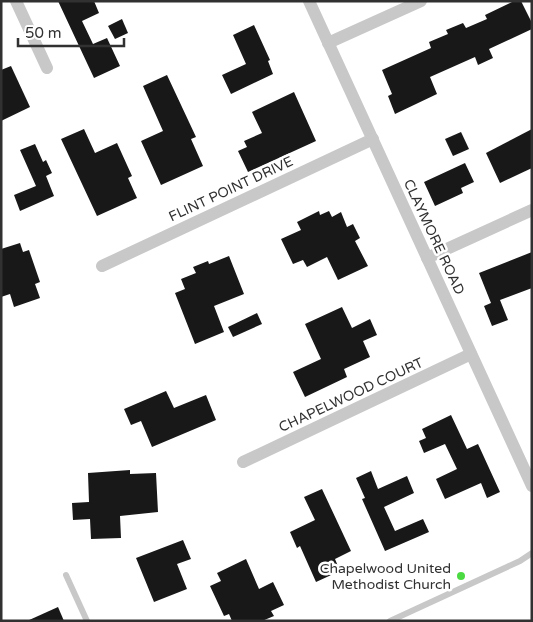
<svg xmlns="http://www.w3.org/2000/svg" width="533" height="622" font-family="'Varela Round',sans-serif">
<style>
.building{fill:#181818}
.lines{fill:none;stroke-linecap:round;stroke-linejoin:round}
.lane{stroke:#c8c8c8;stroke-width:6}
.street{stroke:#c8c8c8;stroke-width:12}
.poi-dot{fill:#4bda41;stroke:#fff;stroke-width:2}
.labels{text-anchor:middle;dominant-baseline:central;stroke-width:5;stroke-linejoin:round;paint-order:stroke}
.street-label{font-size:14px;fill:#313131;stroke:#fff}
.poi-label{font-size:14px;fill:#313131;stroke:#fff;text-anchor:end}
</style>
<rect width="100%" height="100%" fill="#fff"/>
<g class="building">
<path d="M58,1H94L99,13L82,21L93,44L107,38L120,66L94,78Z"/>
<path d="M514,1H521L532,23V29L489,49L493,58L478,65L475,57L430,77L437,94L395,114L388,96L392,94L382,70L431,48L429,42L448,34L446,30L463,23L466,28L487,19L485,15Z"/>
<path d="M122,19L128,33L115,39L108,26Z"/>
<path d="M254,25L270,60L268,61L273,74L231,94L222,75L246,64L233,35Z"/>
<path d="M11,66L30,107L1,121V70Z"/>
<path d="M167,75L196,137L191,139L203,166L161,185L141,141L163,131L143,86Z"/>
<path d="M294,92L316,141L248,172L238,151L247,147L244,141L262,133L252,112Z"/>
<path d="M84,129L95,153L117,143L132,176L128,178L137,198L97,216L61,139Z"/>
<path d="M532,129V168L500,183L486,153Z"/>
<path d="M461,132L469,149L453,156L445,139Z"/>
<path d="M35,144L43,162L46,160L52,173L46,176L54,196L20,211L14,195L36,186L20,150Z"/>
<path d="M465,163L474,182L461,188L463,193L435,206L424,182Z"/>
<path d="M319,211L320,215L329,211L332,217L341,212L347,227L353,224L360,238L355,241L368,266L338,280L327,257L307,267L303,260L293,264L281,239L301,230L297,222Z"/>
<path d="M20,243L23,252L29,250L40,282L35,284L40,298L14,307L10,294L1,297V249Z"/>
<path d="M532,252V288L500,300L508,320L492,326L484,306L491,303L479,273Z"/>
<path d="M229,256L244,294L214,306L224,332L195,344L175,293L185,289L181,279L196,273L193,267L208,261L209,264Z"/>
<path d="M342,307L352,328L370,319L377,335L363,341L370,357L344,369L347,377L305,397L293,372L321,359L305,324Z"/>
<path d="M257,313L262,324L233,337L228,327Z"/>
<path d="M166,391L174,408L206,395L216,420L152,447L141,421L131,425L124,409Z"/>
<path d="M451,415L467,449L478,444L500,492L487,498L481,483L445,499L436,479L457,469L445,444L424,453L419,441L426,438L422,429Z"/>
<path d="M130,470V474L156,473L158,512L120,516L121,538L91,539L90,519L73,520L72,503L89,502L88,473Z"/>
<path d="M371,471L378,489L407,476L414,493L384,507L395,531L423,519L429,532L385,551L362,499L365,498L356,478Z"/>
<path d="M322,489L351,551L335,559L340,571L316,582L300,546L297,548L290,532L315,520L304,497Z"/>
<path d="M183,540L191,559L177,564L187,589L154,602L136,558Z"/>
<path d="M246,559L259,589L273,582L284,605L271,611L274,616L262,621H232L229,614L224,616L210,586L221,581L217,573Z"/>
<path d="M58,607L64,621H27Z"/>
</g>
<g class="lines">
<g class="lane">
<path d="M66,575L87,621"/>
<path d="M390,621L520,561L532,553"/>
</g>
<g class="street">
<path d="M16,1L47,68"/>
<path d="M309,1L532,486"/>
<path d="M328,43L421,1"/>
<path d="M427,258L532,210"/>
<path d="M102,266L373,139"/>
<path d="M243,462L471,354"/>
</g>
</g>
<circle class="poi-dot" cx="461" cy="576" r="5"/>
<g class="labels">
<g class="street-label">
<text transform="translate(231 189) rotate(-25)">FLINT POINT DRIVE</text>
<text transform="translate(434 237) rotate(65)">CLAYMORE ROAD</text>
<text transform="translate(351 395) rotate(-25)">CHAPELWOOD COURT</text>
</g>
<g class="poi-label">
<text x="451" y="568">Chapelwood United<tspan x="451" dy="16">Methodist Church</tspan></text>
</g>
</g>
<rect width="533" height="622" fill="none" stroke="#313131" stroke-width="5"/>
<path d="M18 38v8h106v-8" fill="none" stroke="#313131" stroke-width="2.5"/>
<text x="25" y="38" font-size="15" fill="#313131" stroke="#ffffff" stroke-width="4" paint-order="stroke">50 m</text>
</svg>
